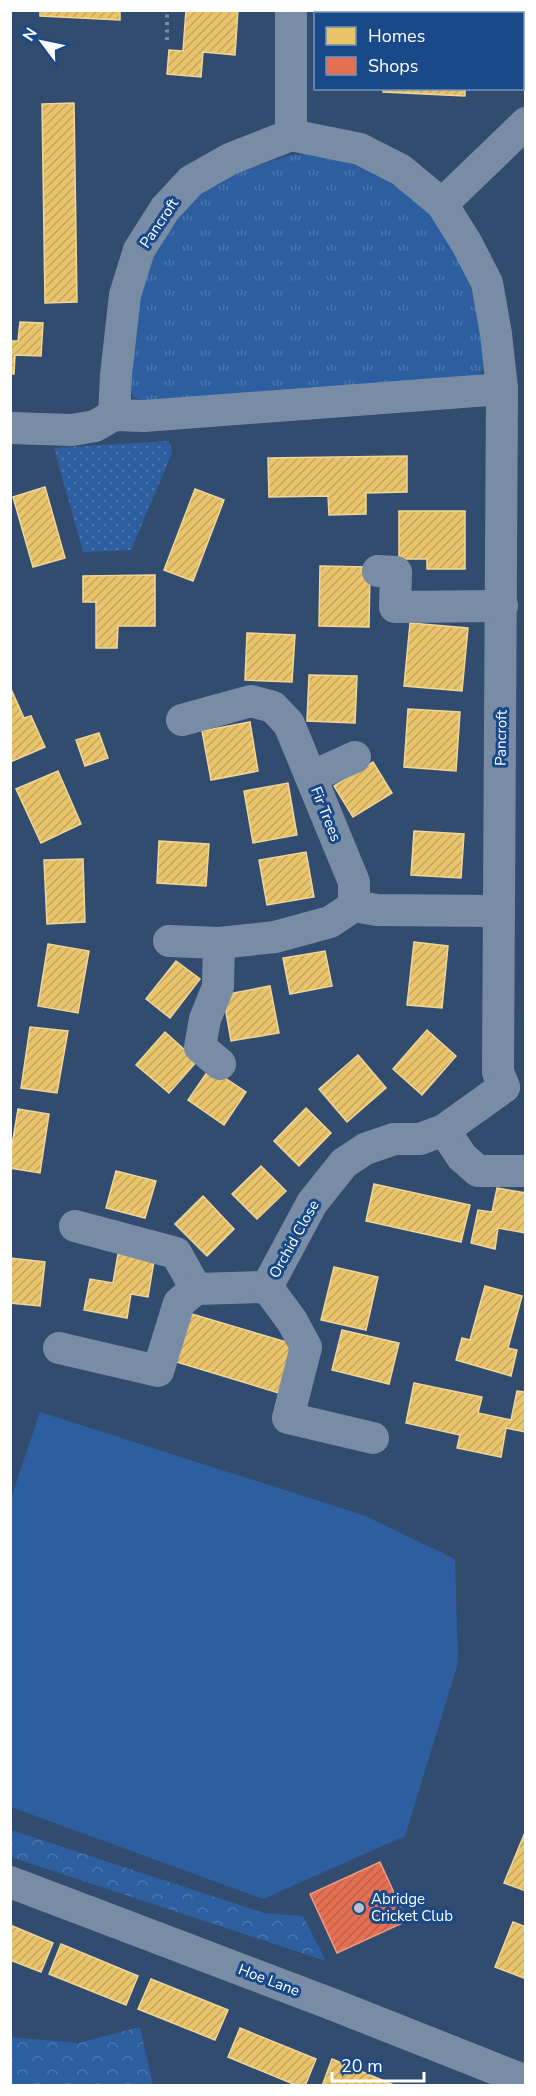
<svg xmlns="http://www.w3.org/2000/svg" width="536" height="2096" font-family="'Nunito Sans',sans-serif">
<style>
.grass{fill:url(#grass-dots)}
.forest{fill:url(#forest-crowns)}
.park{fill:url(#park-tufts)}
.garden{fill:#2d5fa0}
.homes{fill:url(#homes-hatch);stroke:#f0d697;stroke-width:1.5}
.shops{fill:url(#shops-hatch);stroke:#ee9a85;stroke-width:1.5}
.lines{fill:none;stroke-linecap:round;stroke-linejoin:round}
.path{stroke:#798ca5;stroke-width:4;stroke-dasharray:3 4.5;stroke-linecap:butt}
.minor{stroke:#798ca5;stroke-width:32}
.poi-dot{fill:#b7c0cd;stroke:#194989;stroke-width:2}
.labels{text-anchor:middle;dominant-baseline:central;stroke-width:6;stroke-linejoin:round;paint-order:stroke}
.street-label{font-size:15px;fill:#fff;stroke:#194989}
.poi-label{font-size:15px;fill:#fff;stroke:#194989;text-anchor:start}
</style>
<defs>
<pattern id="grass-dots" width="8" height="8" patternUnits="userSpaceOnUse" patternTransform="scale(1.5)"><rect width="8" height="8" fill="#2d5fa0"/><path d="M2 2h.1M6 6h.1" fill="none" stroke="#4c77ae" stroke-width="1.8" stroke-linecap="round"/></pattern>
<pattern id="forest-crowns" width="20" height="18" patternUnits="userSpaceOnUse" patternTransform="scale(1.5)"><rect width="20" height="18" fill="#2d5fa0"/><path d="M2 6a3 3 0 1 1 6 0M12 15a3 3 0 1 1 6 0" fill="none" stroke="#4c77ae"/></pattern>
<pattern id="park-tufts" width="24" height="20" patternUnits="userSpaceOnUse" patternTransform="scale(1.5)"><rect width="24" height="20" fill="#2d5fa0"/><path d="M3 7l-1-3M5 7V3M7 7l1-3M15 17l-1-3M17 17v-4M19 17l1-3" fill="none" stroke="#4c77ae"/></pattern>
<pattern id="homes-hatch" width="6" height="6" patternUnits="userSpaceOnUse" patternTransform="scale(1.5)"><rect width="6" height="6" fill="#e9c46a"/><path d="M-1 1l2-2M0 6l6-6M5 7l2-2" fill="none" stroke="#c2a662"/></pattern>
<pattern id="shops-hatch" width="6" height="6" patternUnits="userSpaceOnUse" patternTransform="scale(1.5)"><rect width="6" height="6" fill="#e76f51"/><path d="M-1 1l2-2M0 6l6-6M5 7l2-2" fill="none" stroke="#b86450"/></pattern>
</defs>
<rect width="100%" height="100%" fill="#324c70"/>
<path class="grass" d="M169,441L172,453L131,550L83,552L54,448Z"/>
<g class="forest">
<path d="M11,1830L264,1913L303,1916L326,1961L11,1857Z"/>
<path d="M140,2027L153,2085H11V2037L78,2043Z"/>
</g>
<path class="park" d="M309,154L356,165L381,176L426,208L447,237L466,274L479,314L486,364L480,374L470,380L145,401L134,397L129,387L141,284L156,249L191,199L239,171L291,155Z"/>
<path class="garden" d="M40,1412L363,1515L455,1559L458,1663L405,1836L263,1899L11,1807V1498Z"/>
<g class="homes">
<path d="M40,10H120V20L40,16Z"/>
<path d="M186,10H238L235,55L203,52L201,77L167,74L169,50L183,51Z"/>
<rect x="334" y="10" width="41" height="4"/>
<rect x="522" y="25" width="4" height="35"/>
<path d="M383,88H465V96L383,92Z"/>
<path d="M74,103L77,302L45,303L42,104Z"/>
<path d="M20,322L43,323L41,356L15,355L14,374H10V341H18Z"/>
<path d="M407,456V492L366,493V514L329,515L328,496L269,497L268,458Z"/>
<path d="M45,487L65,558L33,567L13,497Z"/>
<path d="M195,489L224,500L193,581L164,570Z"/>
<path d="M399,511H465V569H427V559H399Z"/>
<path d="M320,566L370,567L369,627L319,626Z"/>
<path d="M155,575V626H118L117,648H96V602H83V576Z"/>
<path d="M410,623L468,628L462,691L404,686Z"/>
<path d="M247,633L295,635L292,682L245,680Z"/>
<path d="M309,675L357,676L355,723L307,721Z"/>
<path d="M11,689L24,718L31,716L45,747L10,762Z"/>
<path d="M408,709L460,712L456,771L404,767Z"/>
<path d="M250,722L258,771L211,780L202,731Z"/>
<path d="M99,733L108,758L85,766L76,740Z"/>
<path d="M373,762L392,793L353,817L334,786Z"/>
<path d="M58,771L81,824L41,843L16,789Z"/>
<path d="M288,783L297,835L253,843L244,791Z"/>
<path d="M414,831L464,834L461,878L411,875Z"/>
<path d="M159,841L209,844L206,886L157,883Z"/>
<path d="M306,852L314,897L267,905L259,860Z"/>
<path d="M83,859L85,922L47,924L44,860Z"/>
<path d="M414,942L448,946L442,1008L407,1005Z"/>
<path d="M48,944L89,951L78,1013L38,1006Z"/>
<path d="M325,951L332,986L290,994L283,958Z"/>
<path d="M176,961L200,979L170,1018L146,999Z"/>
<path d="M270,986L279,1033L231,1041L223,995Z"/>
<path d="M30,1027L68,1031L57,1093L21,1088Z"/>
<path d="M427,1030L456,1056L422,1095L393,1069Z"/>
<path d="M165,1032L197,1061L169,1093L136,1065Z"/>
<path d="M358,1055L386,1088L347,1122L319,1089Z"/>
<path d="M210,1068L246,1092L224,1125L188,1100Z"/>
<path d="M306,1108L331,1133L299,1166L274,1141Z"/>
<path d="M18,1109L49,1114L40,1173L10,1168V1157Z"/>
<path d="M261,1166L286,1191L257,1219L232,1194Z"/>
<path d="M116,1171L156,1181L145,1218L106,1208Z"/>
<path d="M374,1184L470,1205L461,1242L366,1221Z"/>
<path d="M497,1188L526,1193V1233L498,1228L495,1249L471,1243L478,1210L492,1212Z"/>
<path d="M203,1196L234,1229L207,1256L175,1224Z"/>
<path d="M118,1254L154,1261L148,1297L131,1294L127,1318L84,1310L90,1279L113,1283Z"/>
<path d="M10,1258L45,1262L40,1306L10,1303Z"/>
<path d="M334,1267L378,1277L366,1330L321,1320Z"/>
<path d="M485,1286L522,1296L508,1348L517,1350L511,1376L456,1360L462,1338L470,1340Z"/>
<path d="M185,1312L293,1344L279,1393L170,1360Z"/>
<path d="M342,1330L399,1343L389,1384L332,1370Z"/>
<path d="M414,1383L482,1397L478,1413L511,1420L517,1391L526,1392V1432L506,1428L501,1457L457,1448L460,1435L406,1423Z"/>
<path d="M526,1830V1891L504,1883Z"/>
<path d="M513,1922L526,1927V1979L495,1967Z"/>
<path d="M10,1925L53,1943L41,1972L10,1960Z"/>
<path d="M61,1944L138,1976L126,2005L49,1974Z"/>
<path d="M151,1979L228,2010L215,2040L138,2009Z"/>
<path d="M240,2028L316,2059L305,2086H298L228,2057Z"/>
<path d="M332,2059L396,2086H322Z"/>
</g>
<path class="shops" d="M380,1862L407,1921L337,1953L310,1894Z"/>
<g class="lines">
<path class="path" d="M167,40V10"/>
<g class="minor">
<path d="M291,10V135"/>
<path d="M442,204L526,123"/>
<path d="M114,415L116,375L125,295L139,250L165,209L191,181L230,159L291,135L360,149L401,170L442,204L467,244L487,283L496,334L502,389L498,1072L504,1087"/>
<path d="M10,428L72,430L95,426L114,415L144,416L502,389"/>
<path d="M378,571L396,572L395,607L502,606"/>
<path d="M311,777L355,757"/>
<path d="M354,906L377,910L499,911"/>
<path d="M169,941L219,943L275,937L330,922L354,906V882L289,724L273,707L251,701L182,720"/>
<path d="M219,943L218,987L205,1019L200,1047L220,1064"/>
<path d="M444,1130L462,1157L478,1171H526"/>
<path d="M75,1226L176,1253L196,1289L267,1287"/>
<path d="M267,1287L312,1203L344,1163L365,1149L394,1139H420L444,1130L504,1087"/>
<path d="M267,1287L292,1321L306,1347L288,1418L373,1438"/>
<path d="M59,1348L158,1371L179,1303L196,1289"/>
<path d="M10,1882L334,2005L526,2081"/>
</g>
</g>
<circle class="poi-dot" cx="359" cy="1908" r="6"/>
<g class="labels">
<g class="street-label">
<text transform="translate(159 223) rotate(-56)">Pancroft</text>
<text transform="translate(501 738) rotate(-89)">Pancroft</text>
<text transform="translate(326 814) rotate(68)">Fir Trees</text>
<text transform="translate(294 1239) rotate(-61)">Orchid Close</text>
<text transform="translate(269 1980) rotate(21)">Hoe Lane</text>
</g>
<g class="poi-label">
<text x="371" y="1899">Abridge<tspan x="371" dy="17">Cricket Club</tspan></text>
</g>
</g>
<rect width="536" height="2096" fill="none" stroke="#ffffff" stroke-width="24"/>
<rect x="314" y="12" width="210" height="78" fill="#194989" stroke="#7592b8" stroke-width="1.5"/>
<rect x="326" y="27" width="30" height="18" fill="#e9c46a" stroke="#7592b8" stroke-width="1.5"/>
<text x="368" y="42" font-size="18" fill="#ffffff">Homes</text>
<rect x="326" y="57" width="30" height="18" fill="#e76f51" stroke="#7592b8" stroke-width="1.5"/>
<text x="368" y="72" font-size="18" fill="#ffffff">Shops</text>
<g transform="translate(42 42) rotate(302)" stroke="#194989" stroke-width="4.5" paint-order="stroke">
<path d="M0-4.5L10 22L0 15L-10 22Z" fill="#ffffff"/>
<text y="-9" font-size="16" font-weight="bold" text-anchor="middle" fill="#ffffff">N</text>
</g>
<path d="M332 2072v9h92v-9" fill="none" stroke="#ffffff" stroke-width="3"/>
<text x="341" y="2072" font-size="18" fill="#ffffff" stroke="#194989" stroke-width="4.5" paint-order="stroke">20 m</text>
</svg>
